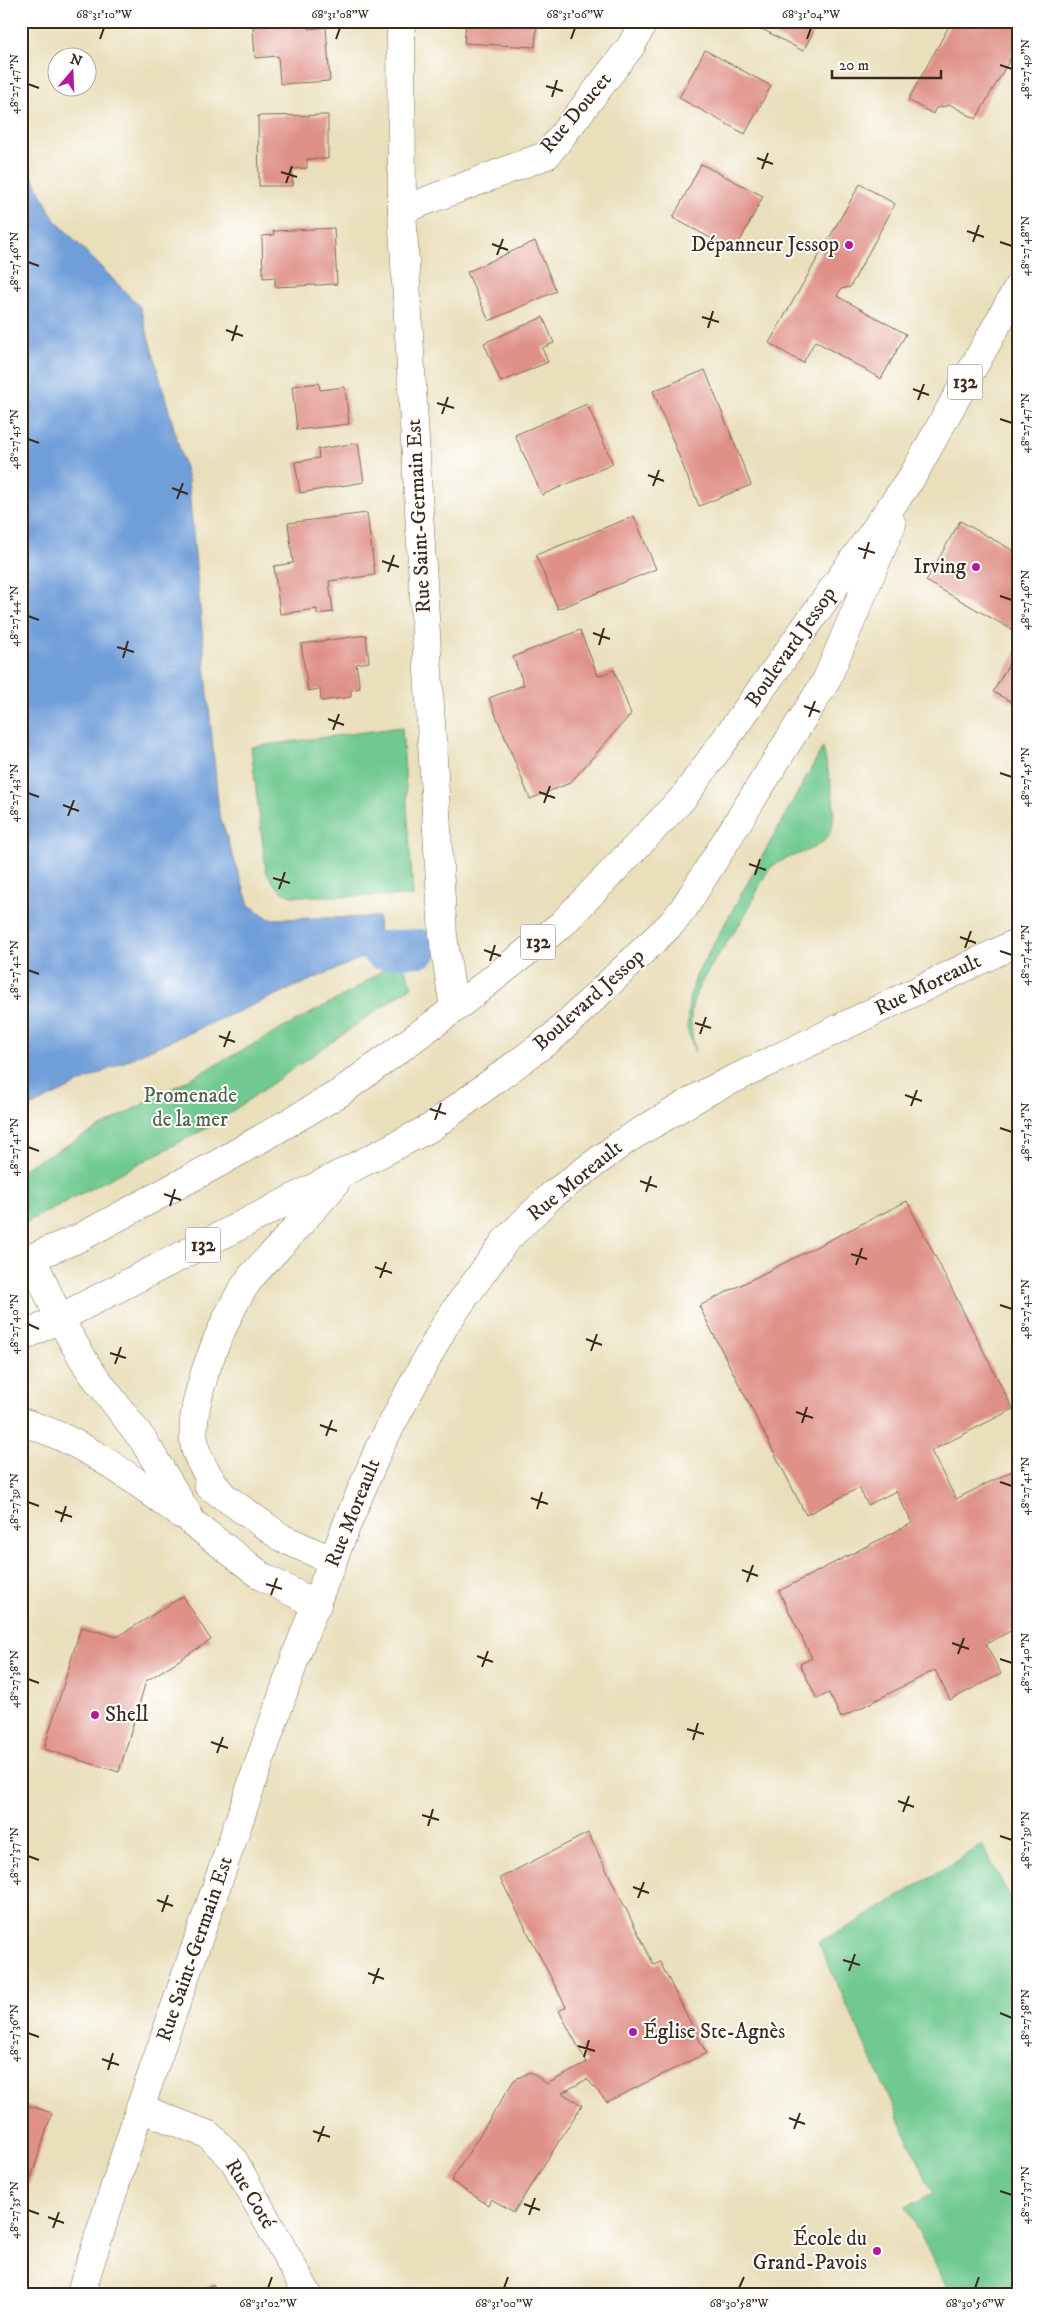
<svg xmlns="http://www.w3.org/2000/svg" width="1039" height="2316" font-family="'IM FELL DW Pica',serif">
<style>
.green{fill:#70c990;stroke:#567a57}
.water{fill:#709ed9;stroke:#56647c}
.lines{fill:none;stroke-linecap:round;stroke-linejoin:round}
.canal{stroke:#709ed9;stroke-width:38}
.building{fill:#df9087}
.street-casing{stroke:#786955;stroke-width:29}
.secondary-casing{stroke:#786955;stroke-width:29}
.primary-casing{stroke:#786955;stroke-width:29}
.street{stroke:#fff;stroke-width:28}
.secondary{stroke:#fff;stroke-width:28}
.primary{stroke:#fff;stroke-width:28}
.ticks{fill:none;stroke:#3b2a1e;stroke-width:2}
.poi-dot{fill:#b5179e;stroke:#fff;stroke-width:2}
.labels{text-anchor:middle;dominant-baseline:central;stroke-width:4;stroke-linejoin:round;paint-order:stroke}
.shield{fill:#fff;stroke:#766a62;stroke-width:1}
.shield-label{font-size:20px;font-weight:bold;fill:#3b2a1e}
.street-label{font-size:21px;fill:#3b2a1e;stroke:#fff}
.poi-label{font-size:21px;fill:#3b2a1e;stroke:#fff;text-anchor:end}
.park-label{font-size:21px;fill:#4e6246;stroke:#fff}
.neatline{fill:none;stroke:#3b2a1e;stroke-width:2}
.ticks-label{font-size:12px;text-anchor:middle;fill:#3b2a1e}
</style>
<rect width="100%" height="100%" fill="#fff"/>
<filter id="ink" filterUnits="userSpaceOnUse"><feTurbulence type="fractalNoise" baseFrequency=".02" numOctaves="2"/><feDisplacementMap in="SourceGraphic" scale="10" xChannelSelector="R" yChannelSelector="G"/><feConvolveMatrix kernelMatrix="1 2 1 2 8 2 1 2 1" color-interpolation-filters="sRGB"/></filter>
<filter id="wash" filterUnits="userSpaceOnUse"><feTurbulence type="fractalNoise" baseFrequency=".0096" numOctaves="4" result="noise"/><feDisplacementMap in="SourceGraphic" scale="20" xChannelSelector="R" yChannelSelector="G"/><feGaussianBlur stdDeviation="1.12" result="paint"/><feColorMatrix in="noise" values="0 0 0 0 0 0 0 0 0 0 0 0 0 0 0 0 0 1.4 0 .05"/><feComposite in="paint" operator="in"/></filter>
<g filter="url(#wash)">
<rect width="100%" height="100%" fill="#eadfbb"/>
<g class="green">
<path d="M402,727L413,896H291C278,891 273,883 266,871L251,747Z"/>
<path d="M823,747C827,769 839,809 831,830C823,852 791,853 774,865C764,872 757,893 751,904C736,934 701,973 693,1003C689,1019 692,1035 695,1052L687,1029L689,999L697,974Z"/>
<path d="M400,958L412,986L211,1126L21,1225V1170L352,991Z"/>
<path d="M982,1845L1018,1912V2295H951L906,2207L933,2193L818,1942L854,1924Z"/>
</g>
<path class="water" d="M21,154L54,219L140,307L188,479L219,814L249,905L270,919L378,917L380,950L147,1051L21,1111Z"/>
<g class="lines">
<path class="canal" d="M380,950L420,948"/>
</g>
<g id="blocks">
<g class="building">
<path d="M280,21H308L309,29L326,27L330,81L280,84L278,56L255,58L253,26L281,25Z"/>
<path d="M466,21H537L535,47L464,43Z"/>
<path d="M747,21H819L803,51Z"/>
<path d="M952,21H1018V45L976,119L951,105L936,108L933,114L908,100Z"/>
<path d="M705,50L771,86L745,134L679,98Z"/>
<path d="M328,115V159H307V168L292,169L293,186H259L258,116Z"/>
<path d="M701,164L763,196L735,251L673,218Z"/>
<path d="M860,184L895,204L850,287L841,289L837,296L906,334L881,379L815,341L803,363L769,343Z"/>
<path d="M334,228L337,284L275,287V277L263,278L262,236L274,235L273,231Z"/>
<path d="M535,241L556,291L489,321L467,272Z"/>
<path d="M543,317L554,343L542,348L548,362L501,382L484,343Z"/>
<path d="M705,370L751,485L699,506L653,391Z"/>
<path d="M319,383L320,390L345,387L349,424L297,430L292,386Z"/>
<path d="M587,404L613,464L542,495L515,435Z"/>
<path d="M358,443L364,482L300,493L295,462L319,458L318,449Z"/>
<path d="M367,513L375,575L329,581L333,612L317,614V609L280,614L274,566L293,563L288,523Z"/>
<path d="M634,516L656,569L558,609L536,555Z"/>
<path d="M960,521L1018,553V633L926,581Z"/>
<path d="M580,630L598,676L614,670L631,714L570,783L530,799L489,698L524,685L513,657Z"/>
<path d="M366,635L369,662L356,664L360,688L351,690V697L321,701L320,689L308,691L301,644Z"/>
<path d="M1018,648V705L993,692Z"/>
<path d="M907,1201L1013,1409L931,1451L956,1499L1018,1468V1627L986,1644L1001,1674L950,1700L935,1670L841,1718L829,1693L817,1699L800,1664L812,1658L779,1591L912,1523L896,1491L868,1505L859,1488L806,1515L699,1306Z"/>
<path d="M183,1596L211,1640L146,1681L119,1772L44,1749L81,1627L117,1637Z"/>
<path d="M588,1833L654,1965L660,1962L706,2053L607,2102L587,2079L562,2093L582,2105L514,2212L491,2199L488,2205L451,2181L514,2080L530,2072L547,2084L587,2063L559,2011L566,2007L500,1878Z"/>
<path d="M21,2103L52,2113L22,2206H21Z"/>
<path d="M213,2284L219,2295H192Z"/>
</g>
</g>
</g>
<g filter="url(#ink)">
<use href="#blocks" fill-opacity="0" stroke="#786955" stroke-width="1"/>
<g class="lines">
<defs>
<g id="street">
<path d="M401,21L402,210L443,936L454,1009"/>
<path d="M402,210L547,155L631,46L644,21"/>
<path d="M140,2108L209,2135L233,2159L308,2295"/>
</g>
<path id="secondary" d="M80,2295L140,2108L298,1650L347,1524L380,1446L446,1323L506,1240L552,1195L626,1140L707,1092L1018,942"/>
<g id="primary">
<path d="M32,1258L59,1318L89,1369L143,1440L193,1523L263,1577L317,1605"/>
<path d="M21,1262L79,1238L219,1163L338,1094L454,1009L562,924L683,798L765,684L912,477L1018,287"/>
<path d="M21,1338L430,1128L553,1037L673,922L684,908L826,681L892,524"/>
<path d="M21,1422C80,1438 133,1479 182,1515"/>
<path d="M208,1485L282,1538L333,1561"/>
<path d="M223,1496C212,1481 202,1468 196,1451C183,1410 224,1314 249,1280C257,1269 268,1259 277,1249C296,1228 316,1206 335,1184"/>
</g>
</defs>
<use href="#street" class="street-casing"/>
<use href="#secondary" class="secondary-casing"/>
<use href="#primary" class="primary-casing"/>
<use href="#street" class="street"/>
<use href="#secondary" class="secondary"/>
<use href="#primary" class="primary"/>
</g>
</g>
<path class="ticks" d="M100,39L104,28M336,39L340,28M571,39L575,28M807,39L811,28M1000,65L1012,69M28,84L39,88M546,86L563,91M552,97L557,80M757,158L773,164M762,169L768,153M281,172L297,177M286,183L292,166M967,231L984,237M973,242L979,225M1000,242L1012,246M492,244L508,250M497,255L503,239M28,262L39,266M702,317L719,322M708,328L713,311M226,330L243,336M232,341L237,325M913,389L929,395M918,400L924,384M437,403L454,408M442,414L448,397M1000,419L1012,423M28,439L39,443M648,475L664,481M653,486L659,470M172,488L188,494M177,499L183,483M858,548L875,553M864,559L869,542M382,561L399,567M388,572L394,555M1000,596L1012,600M28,616L39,620M593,633L610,639M599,645L604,628M117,647L134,652M123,658L128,641M804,706L820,712M809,717L815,701M328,719L344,725M333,730L339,714M1000,773L1012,777M539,792L555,798M28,793L39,797M544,803L550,786M63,805L79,811M68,816L74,800M749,864L766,870M755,875L760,859M273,878L290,883M279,889L285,872M960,937L976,943M965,948L971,931M484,950L501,956M1000,951L1012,955M490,961L495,945M28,970L39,974M695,1023L711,1028M700,1034L706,1017M219,1036L235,1042M224,1047L230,1031M905,1095L922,1101M911,1106L917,1090M430,1109L446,1114M435,1120L441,1103M1000,1128L1012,1132M28,1147L39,1151M640,1181L657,1187M646,1192L651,1176M164,1194L181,1200M170,1206L175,1189M851,1254L867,1259M856,1265L862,1248M375,1267L392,1273M380,1278L386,1262M1000,1305L1012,1309M28,1324L39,1329M586,1339L602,1345M591,1351L597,1334M110,1353L126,1358M115,1364L121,1347M796,1412L813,1418M802,1423L807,1407M320,1425L337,1431M326,1436L332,1420M1000,1482L1012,1486M531,1498L548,1504M28,1502L39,1506M537,1509L542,1492M55,1511L72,1517M61,1522L66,1506M742,1570L758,1576M747,1582L753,1565M266,1584L282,1589M271,1595L277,1578M952,1643L969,1649M958,1654L964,1638M477,1656L493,1662M1000,1659L1012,1663M482,1667L488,1651M28,1679L39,1683M687,1729L704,1734M693,1740L698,1723M211,1742L228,1748M217,1753L223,1737M898,1801L914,1807M903,1812L909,1796M422,1815L439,1820M428,1826L433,1809M1000,1836L1012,1840M28,1856L39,1860M633,1887L649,1893M638,1898L644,1882M157,1900L173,1906M162,1912L168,1895M843,1960L860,1965M849,1971L855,1954M368,1973L384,1979M373,1984L379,1968M1000,2013L1012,2018M28,2033L39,2037M578,2046L595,2051M584,2057L589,2040M102,2059L119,2065M108,2070L113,2053M789,2118L805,2124M794,2129L800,2113M313,2131L330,2137M318,2142L324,2126M1000,2191L1012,2195M524,2204L540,2210M28,2210L39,2214M529,2215L535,2198M48,2217L64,2223M53,2228L59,2212M268,2288L272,2277M504,2288L508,2277M739,2288L744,2277M975,2288L979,2277"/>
<g class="poi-dot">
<circle cx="849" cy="245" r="5"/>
<circle cx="976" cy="567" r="5"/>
<circle cx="95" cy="1715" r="5"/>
<circle cx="633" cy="2032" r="5"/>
<circle cx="877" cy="2251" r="5"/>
</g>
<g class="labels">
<g class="shield">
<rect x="947.5" y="364.5" width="35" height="35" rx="4"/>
<rect x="520.5" y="924.5" width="35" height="35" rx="4"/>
<rect x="185.5" y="1227.5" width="35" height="35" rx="4"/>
</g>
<g class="shield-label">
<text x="965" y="382">132</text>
<text x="538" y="942">132</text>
<text x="203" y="1245">132</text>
</g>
<g class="street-label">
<text transform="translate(576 113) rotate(-50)">Rue Doucet</text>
<text transform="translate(419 516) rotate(-93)">Rue Saint-Germain Est</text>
<text transform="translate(791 647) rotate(-55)">Boulevard Jessop</text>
<text transform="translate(928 985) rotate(-26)">Rue Moreault</text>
<text transform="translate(589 1000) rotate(-42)">Boulevard Jessop</text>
<text transform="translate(575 1181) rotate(-39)">Rue Moreault</text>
<text transform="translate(353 1513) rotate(-68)">Rue Moreault</text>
<text transform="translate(195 1949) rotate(-71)">Rue Saint-Germain Est</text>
<text transform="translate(250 2194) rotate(59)">Rue Coté</text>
</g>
<g class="poi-label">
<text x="839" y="245">Dépanneur Jessop</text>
<text x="966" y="567">Irving</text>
<text x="105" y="1715" text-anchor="start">Shell</text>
<text x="643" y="2032" text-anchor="start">Église Ste-Agnès</text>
<text x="867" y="2239">École du<tspan x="867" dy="24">Grand-Pavois</tspan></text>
</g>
<g class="park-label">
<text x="190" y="1096">Promenade<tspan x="190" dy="24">de la mer</tspan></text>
</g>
</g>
<rect width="1039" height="2316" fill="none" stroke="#fff" stroke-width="55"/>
<g transform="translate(72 72) rotate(19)"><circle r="24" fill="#ffffff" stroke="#b1aaa5"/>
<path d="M0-4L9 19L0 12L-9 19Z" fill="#b5179e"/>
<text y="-8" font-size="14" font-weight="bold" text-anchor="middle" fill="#3b2a1e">N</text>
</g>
<path d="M832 70v8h109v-8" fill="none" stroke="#3b2a1e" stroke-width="2.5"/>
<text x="839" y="70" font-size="15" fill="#3b2a1e" stroke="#ffffff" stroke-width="4" paint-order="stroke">20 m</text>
<rect x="28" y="28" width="984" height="2260" class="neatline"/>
<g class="ticks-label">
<text x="104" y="18">68°31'10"W</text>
<text x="340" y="18">68°31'08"W</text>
<text x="575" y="18">68°31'06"W</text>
<text x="811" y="18">68°31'04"W</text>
<text transform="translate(1025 69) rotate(-90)" y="4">48°27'49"N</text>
<text transform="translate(14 84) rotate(-90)" y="4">48°27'47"N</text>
<text transform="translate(1025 246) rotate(-90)" y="4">48°27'48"N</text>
<text transform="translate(14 262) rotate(-90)" y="4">48°27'46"N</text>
<text transform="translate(1025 423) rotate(-90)" y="4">48°27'47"N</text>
<text transform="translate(14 439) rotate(-90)" y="4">48°27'45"N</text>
<text transform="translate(1025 600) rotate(-90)" y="4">48°27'46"N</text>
<text transform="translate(14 616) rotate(-90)" y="4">48°27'44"N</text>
<text transform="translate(1025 777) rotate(-90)" y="4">48°27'45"N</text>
<text transform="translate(14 793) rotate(-90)" y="4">48°27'43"N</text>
<text transform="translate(1025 955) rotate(-90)" y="4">48°27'44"N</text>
<text transform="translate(14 970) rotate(-90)" y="4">48°27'42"N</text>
<text transform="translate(1025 1132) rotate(-90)" y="4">48°27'43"N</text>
<text transform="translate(14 1147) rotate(-90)" y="4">48°27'41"N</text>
<text transform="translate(1025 1309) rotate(-90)" y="4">48°27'42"N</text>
<text transform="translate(14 1324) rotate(-90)" y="4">48°27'40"N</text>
<text transform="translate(1025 1486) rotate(-90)" y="4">48°27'41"N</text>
<text transform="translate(14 1502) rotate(-90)" y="4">48°27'39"N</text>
<text transform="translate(1025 1663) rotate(-90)" y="4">48°27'40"N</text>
<text transform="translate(14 1679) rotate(-90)" y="4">48°27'38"N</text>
<text transform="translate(1025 1840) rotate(-90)" y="4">48°27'39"N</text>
<text transform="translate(14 1856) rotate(-90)" y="4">48°27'37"N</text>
<text transform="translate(1025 2018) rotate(-90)" y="4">48°27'38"N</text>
<text transform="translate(14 2033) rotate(-90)" y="4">48°27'36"N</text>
<text transform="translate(1025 2195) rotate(-90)" y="4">48°27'37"N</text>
<text transform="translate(14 2210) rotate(-90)" y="4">48°27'35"N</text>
<text x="268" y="2307">68°31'02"W</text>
<text x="504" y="2307">68°31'00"W</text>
<text x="739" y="2307">68°30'58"W</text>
<text x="975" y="2307">68°30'56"W</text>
</g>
</svg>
